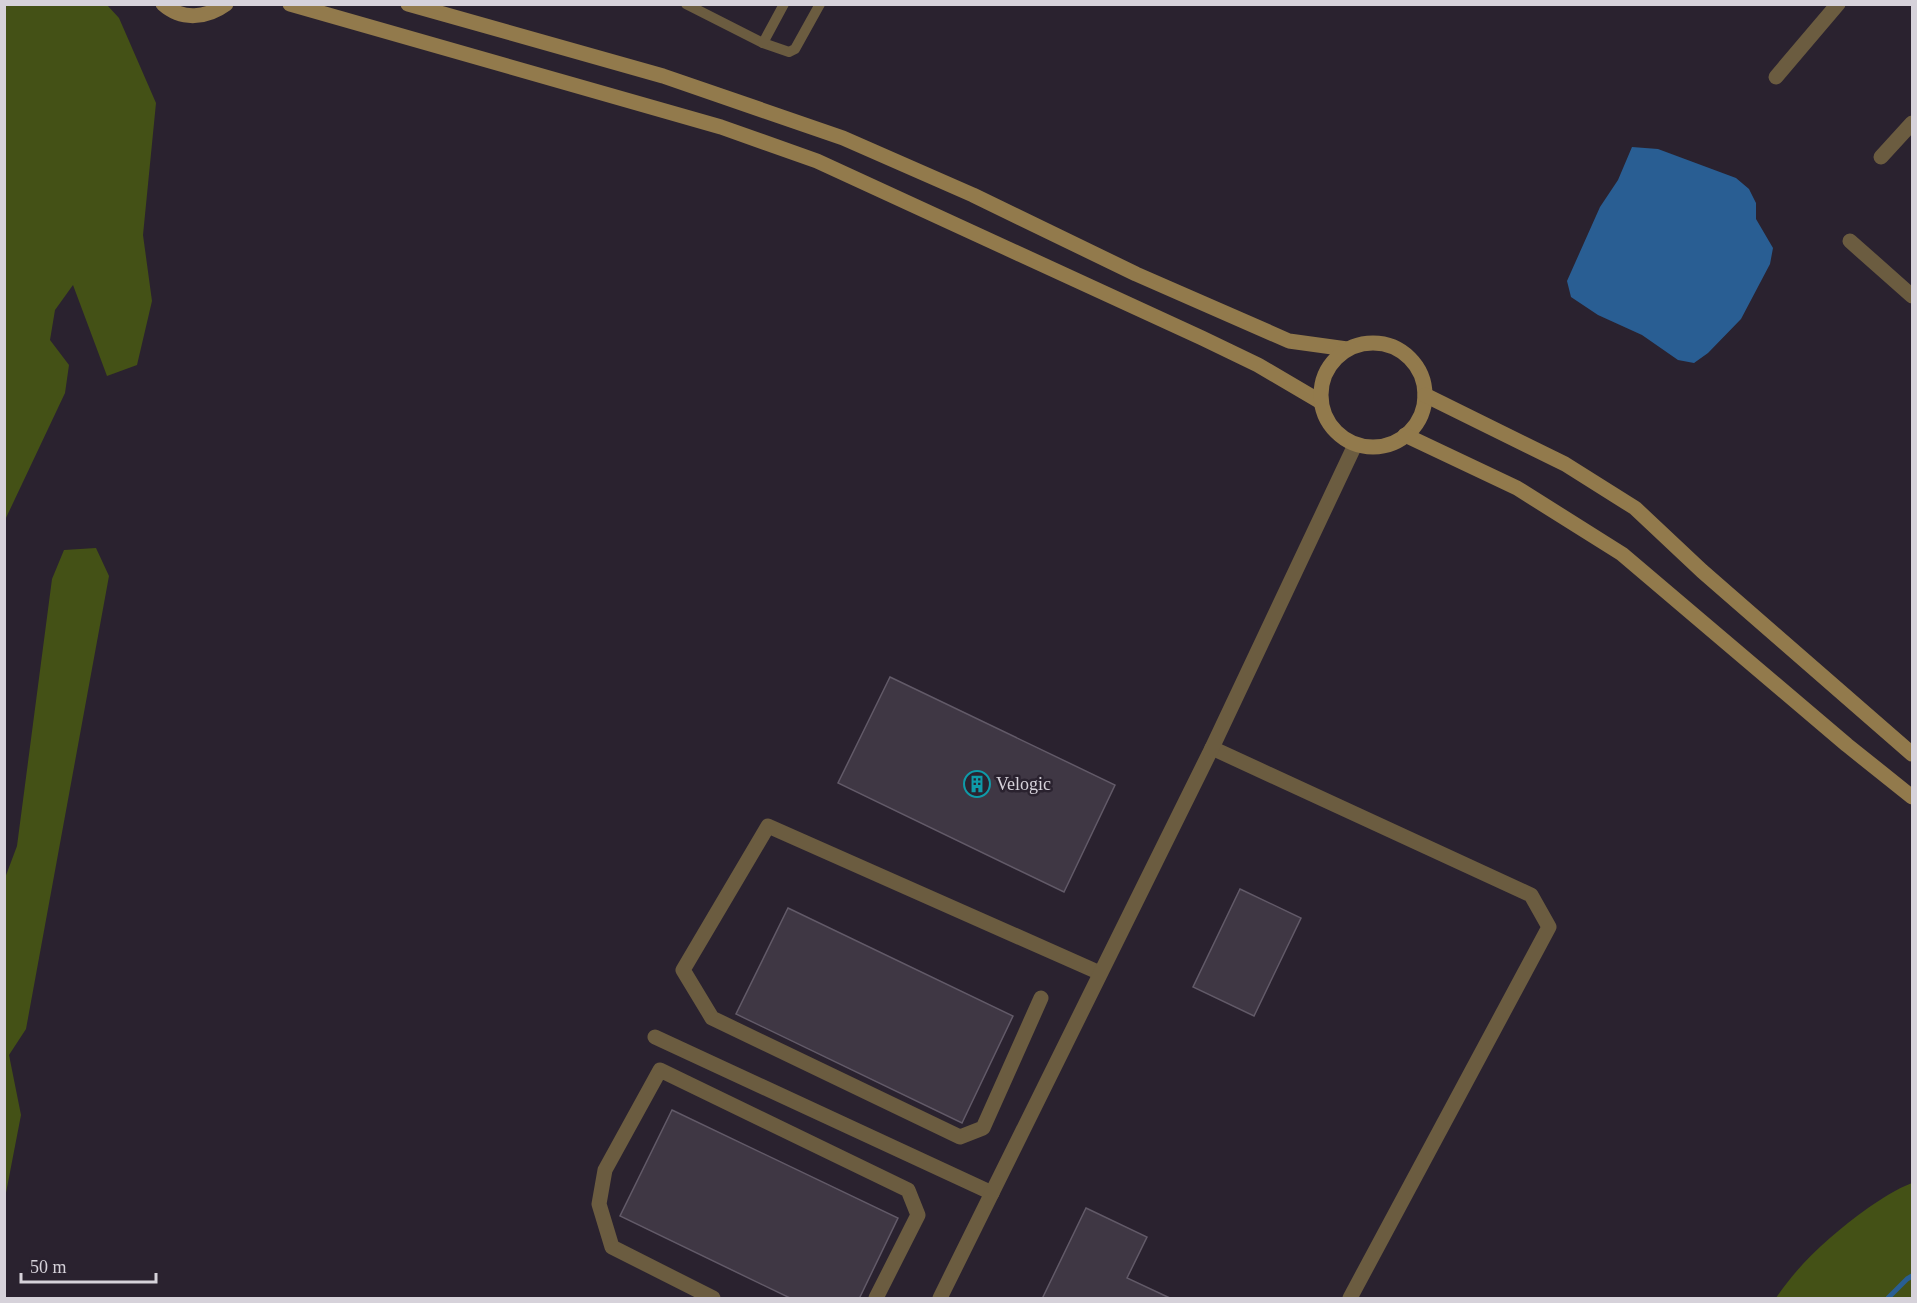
<svg xmlns="http://www.w3.org/2000/svg" width="1917" height="1303" font-family="Georgia,serif">
<style>
.forest{fill:#445116}
.water{fill:#295e93}
.lines{fill:none;stroke-linecap:round;stroke-linejoin:round}
.stream{stroke:#295e93;stroke-width:5}
.building{fill:#3f3744;stroke:#625a68;stroke-width:1.5}
.lane{stroke:#6b5c40;stroke-width:10}
.street{stroke:#6b5c40;stroke-width:15}
.secondary{stroke:#927a4c;stroke-width:15}
.labels{text-anchor:middle;dominant-baseline:central;stroke-width:5;stroke-linejoin:round;paint-order:stroke}
.poi-label{font-size:18px;fill:#d6d2da;stroke:#2a222f;text-anchor:start}
</style>
<rect width="100%" height="100%" fill="#2a222f"/>
<g class="forest">
<path d="M5,4L107,5L119,18L156,103L143,235L152,301L137,365L107,376L73,285L55,310L50,340L69,365L65,393L5,520Z"/>
<path d="M96,548L109,576L26,1029L9,1055L21,1115L5,1198V878L17,846L52,579L64,550Z"/>
<path d="M1912,1183V1298H1776C1801,1261 1832,1234 1868,1208C1883,1198 1896,1189 1912,1183Z"/>
</g>
<path class="water" d="M1632,147L1658,149L1736,178L1749,189L1756,203V219L1773,248L1770,264L1741,319L1708,353L1694,363L1678,360L1642,335L1598,315L1571,297L1567,281L1600,207L1618,180Z"/>
<g class="lines">
<path class="stream" d="M1888,1298L1907,1279L1912,1276"/>
</g>
<g class="building">
<path d="M890,677L1115,785L1064,892L838,783Z"/>
<path d="M1240,889L1301,918L1254,1016L1193,987Z"/>
<path d="M788,908L1013,1016L962,1123L736,1014Z"/>
<path d="M672,1110L898,1218L859,1299H792L620,1216Z"/>
<path d="M1086,1208L1147,1237L1127,1278L1172,1299H1042Z"/>
</g>
<g class="lines">
<g class="lane">
<path d="M686,4L763,43L789,52L795,49L820,4"/>
<path d="M763,43L784,4"/>
</g>
<g class="street">
<path d="M1776,77L1838,4"/>
<path d="M1881,157L1912,123"/>
<path d="M1850,241L1912,296"/>
<path d="M1212,748L1531,895L1549,927L1350,1298"/>
<path d="M1041,998L983,1128L960,1137L712,1018L683,970L768,826L1100,973"/>
<path d="M655,1037L992,1193"/>
<path d="M713,1298L612,1247L599,1204L605,1170L660,1070L908,1190L918,1215L876,1298"/>
<path d="M940,1298L1212,748L1355,445"/>
</g>
<g class="secondary">
<path d="M163,4C182,21 207,18 226,4"/>
<path d="M290,4L721,127L817,161L1202,338L1258,365L1321,402"/>
<path d="M408,4L663,76L843,138L973,195L1136,274L1289,341L1347,349"/>
<circle cx="1373" cy="395" r="52"/>
<path d="M1425,395L1565,464L1635,508L1702,571L1912,754"/>
<path d="M1405,435L1517,488L1622,554L1847,745L1912,797"/>
</g>
</g>
<defs>
<symbol id="building-ring" viewBox="-11 -11 22 22"><circle r="9.5" fill="#2a222f" stroke="#0f9aa8" stroke-width="1.5"/><path d="M-4-6H4V6H1V3H-1V6H-4ZM-2.5-4.3h1.7v1.8h-1.7ZM.8-4.3h1.7v1.8H.8ZM-2.5-1h1.7V.8h-1.7ZM.8-1h1.7V.8H.8Z" fill="#0f9aa8"/></symbol>
</defs>
<g fill-rule="evenodd">
<use href="#building-ring" x="962" y="769" width="30" height="30"/>
</g>
<g class="labels">
<g class="poi-label">
<text x="996" y="784">Velogic</text>
</g>
</g>
<rect width="1917" height="1303" fill="none" stroke="#d6d2da" stroke-width="12"/>
<path d="M21 1273v9h135v-9" fill="none" stroke="#d6d2da" stroke-width="3"/>
<text x="30" y="1273" font-size="18" fill="#d6d2da" stroke="#2a222f" stroke-width="4.5" paint-order="stroke">50 m</text>
</svg>
